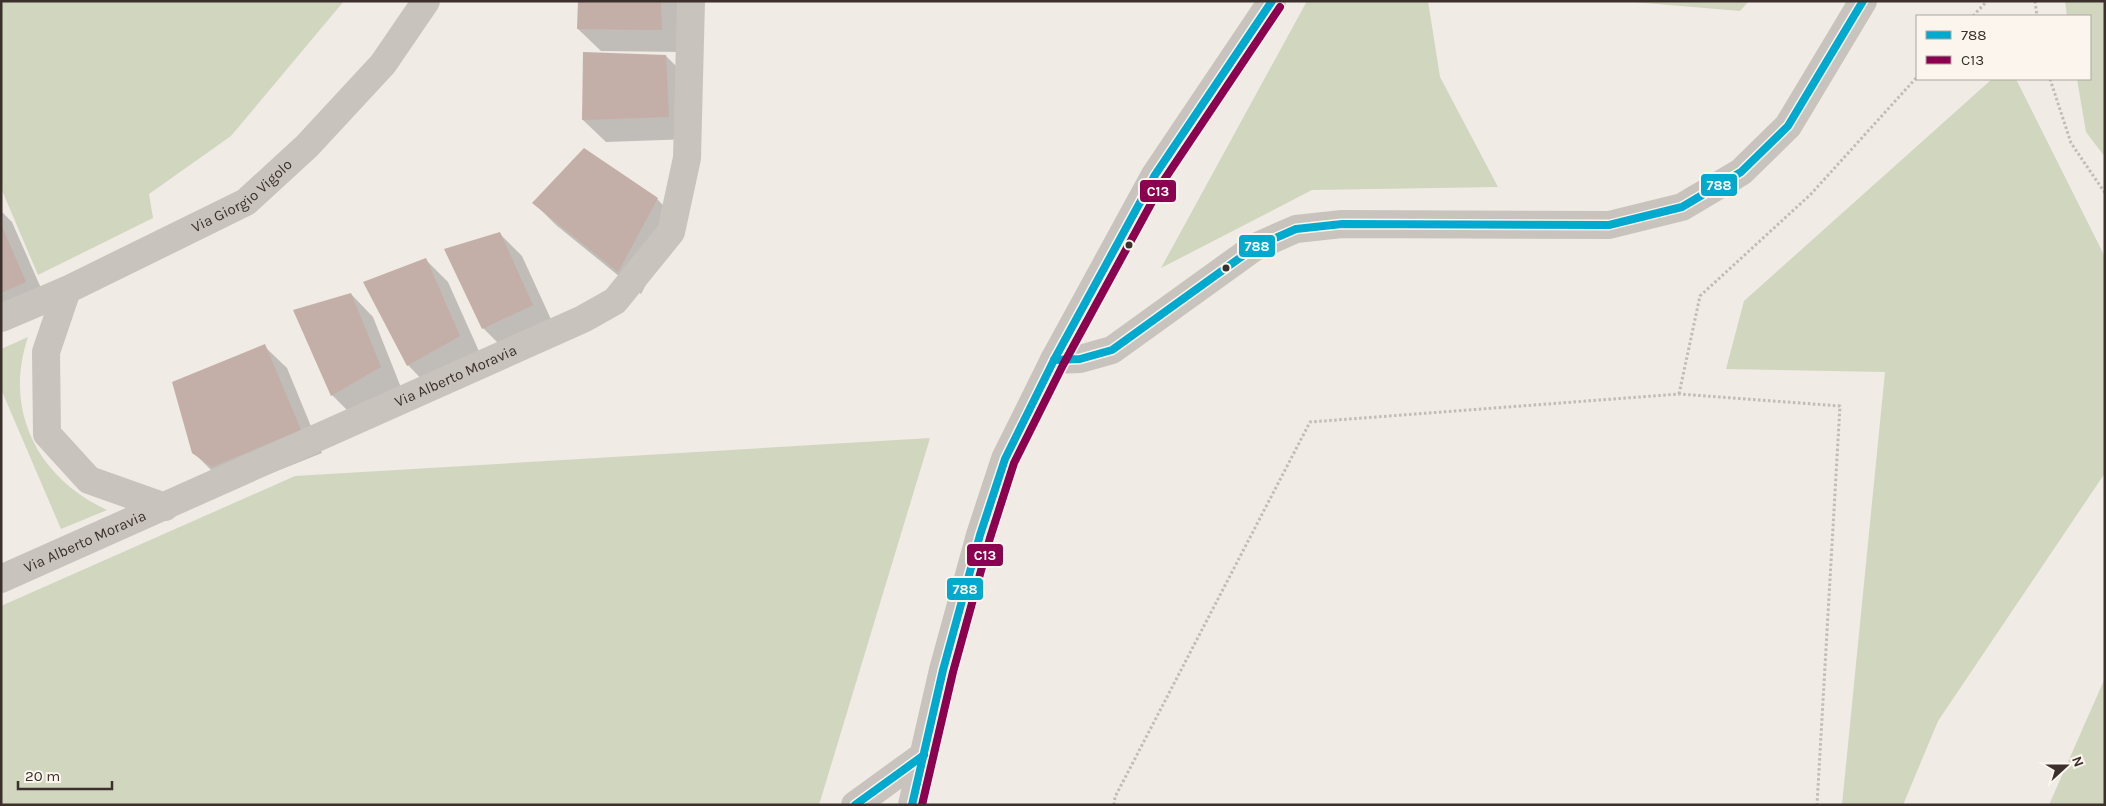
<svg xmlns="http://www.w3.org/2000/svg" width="2106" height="806" font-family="Karla,sans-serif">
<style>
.green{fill:#d1d6bf}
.shadow{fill:#0003}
.building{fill:#c3afa7}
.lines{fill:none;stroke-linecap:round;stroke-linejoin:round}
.path{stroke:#c2bbb6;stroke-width:3;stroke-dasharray:2.5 2.5;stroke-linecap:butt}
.minor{stroke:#c9c3be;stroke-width:28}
.tertiary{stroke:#c9c3be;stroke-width:28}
.bus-1-casing{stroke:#fbf5ee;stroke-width:11}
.bus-2-casing{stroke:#fbf5ee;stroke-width:11}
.bus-1{stroke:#00a9ce;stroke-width:8}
.bus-2{stroke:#8b004f;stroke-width:8}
.bus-dot{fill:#3b302b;stroke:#fbf5ee;stroke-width:2}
.labels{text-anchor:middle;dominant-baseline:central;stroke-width:5;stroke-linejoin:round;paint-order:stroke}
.street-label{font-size:15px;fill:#3b302b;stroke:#fbf5ee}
.line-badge{stroke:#fbf5ee;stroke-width:2}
.badge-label{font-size:14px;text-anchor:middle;font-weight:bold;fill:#fff}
</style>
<rect width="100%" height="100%" fill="#f0ebe5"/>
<g class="green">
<path d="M1,1H344L231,136L149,194L153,218L38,275L1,188Z"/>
<path d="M1307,1H1428L1440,77L1498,187L1312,190L1161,268Z"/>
<path d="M1622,1H1749L1740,11Z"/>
<path d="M2065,1H2105V157L2086,132L2077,79H2090V16H2067Z"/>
<path d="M1992,79H2016L2105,257V473L1938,721L1903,805H1842L1885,372L1726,369L1744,301Z"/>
<path d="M28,337C3,411 38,478 107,510L61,529L1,389V349Z"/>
<path d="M930,438L819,805H1V606L295,476Z"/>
<path d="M2105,678V805H2049Z"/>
</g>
<g class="shadow">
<path d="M579,1H683L684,52L601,51L578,29Z"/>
<path d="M666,56L688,78L691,139L606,142L583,120Z"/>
<path d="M657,199L679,221L641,294L556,225L534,203Z"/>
<path d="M1,211L12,222L48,304L1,324Z"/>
<path d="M499,233L522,256L555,328L506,351L483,328L445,250Z"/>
<path d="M425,259L448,282L482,358L430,388L408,365Z"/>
<path d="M351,294L373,317L402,390L355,418L332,395Z"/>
<path d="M264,346L287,368L322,453L235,488L216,475L193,452Z"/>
</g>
<g class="building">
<path d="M578,1H661L662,30L577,29Z"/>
<path d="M583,52L666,55L669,117L582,120Z"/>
<path d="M584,148L658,198L618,272L532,203Z"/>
<path d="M1,224L26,282L1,293Z"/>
<path d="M500,232L533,305L482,329L444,249Z"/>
<path d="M426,258L460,336L407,366L363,282Z"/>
<path d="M351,293L381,367L331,396L293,310Z"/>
<path d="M265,344L301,430L212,467L192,453L172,382Z"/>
</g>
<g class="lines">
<g class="path">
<path d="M2035,1L2037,16"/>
<path d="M1973,16L1987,1"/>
<path d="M2050,79L2071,143L2105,193"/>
<path d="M1679,394L1700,296L1811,194L1917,77"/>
<path d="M1114,805L1115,797L1310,422L1679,394L1840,406L1817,805"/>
</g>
<g class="minor">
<path d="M67,290L46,352L47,434L89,480L165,507"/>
<path id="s1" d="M1,318L67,290L246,202L307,146L383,64L426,1"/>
<path d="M1054,360L1080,359L1112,350L1255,247L1296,229L1342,224L1609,225L1682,207L1741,172L1788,126L1863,1"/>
<path id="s2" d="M1,579L583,319L615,301L671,232L687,158L691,1"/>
<path d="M855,805L924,755"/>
</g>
<path class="tertiary" d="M912,805L943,670L980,535L1005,459L1054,360L1155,175L1272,1"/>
<defs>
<g id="bus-1">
<path d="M1054,360L1080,359L1112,350L1255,247L1296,229L1342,224L1609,225L1682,207L1741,172L1788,126L1863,1"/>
<path d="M855,805L924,755"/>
<path d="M912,805L943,670L980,535L1005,459L1054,360L1155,175L1272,1"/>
</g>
<path id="bus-2" d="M922,805L953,672L990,538L1014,463L1063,365L1164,180L1280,7"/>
</defs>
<use href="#bus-1" class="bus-1-casing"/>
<use href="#bus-2" class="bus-2-casing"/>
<use href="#bus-1" class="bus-1"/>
<use href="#bus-2" class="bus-2"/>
</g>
<g class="bus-dot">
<circle cx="1129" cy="245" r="4.5"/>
<circle cx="1226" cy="268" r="4.5"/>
</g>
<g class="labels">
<g class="street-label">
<text stroke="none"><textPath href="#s1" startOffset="271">Via Giorgio Vigolo</textPath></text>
<text stroke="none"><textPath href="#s2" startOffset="498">Via Alberto Moravia</textPath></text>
<text stroke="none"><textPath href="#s2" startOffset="92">Via Alberto Moravia</textPath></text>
</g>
</g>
<g class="line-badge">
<rect x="1700" y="173" width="38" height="24" rx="5" fill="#00a9ce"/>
<rect x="1139" y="179" width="38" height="24" rx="5" fill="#8b004f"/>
<rect x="1238" y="234" width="38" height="24" rx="5" fill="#00a9ce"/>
<rect x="966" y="543" width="38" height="24" rx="5" fill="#8b004f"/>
<rect x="946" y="577" width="38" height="24" rx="5" fill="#00a9ce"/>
</g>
<g class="badge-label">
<text x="1719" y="190">788</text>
<text x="1158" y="196">C13</text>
<text x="1257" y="251">788</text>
<text x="985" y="560">C13</text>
<text x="965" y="594">788</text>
</g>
<rect width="2106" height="806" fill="none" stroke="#3b302b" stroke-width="5"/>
<rect x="1916" y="15" width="175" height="65" fill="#fbf5ee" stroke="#aea6a0"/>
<rect x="1926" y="31" width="25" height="8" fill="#00a9ce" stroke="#aea6a0"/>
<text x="1961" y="40" font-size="15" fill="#3b302b">788</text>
<rect x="1926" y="56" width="25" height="8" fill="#8b004f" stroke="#aea6a0"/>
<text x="1961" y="65" font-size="15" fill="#3b302b">C13</text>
<g transform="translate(2066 766) rotate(69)" stroke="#fbf5ee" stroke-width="4" paint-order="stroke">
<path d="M0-4L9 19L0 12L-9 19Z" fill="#3b302b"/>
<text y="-8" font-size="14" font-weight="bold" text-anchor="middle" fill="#3b302b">N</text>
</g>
<path d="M18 781v8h94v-8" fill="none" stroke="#3b302b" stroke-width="2.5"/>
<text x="25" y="781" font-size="15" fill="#3b302b" stroke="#fbf5ee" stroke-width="4" paint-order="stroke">20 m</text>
</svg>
